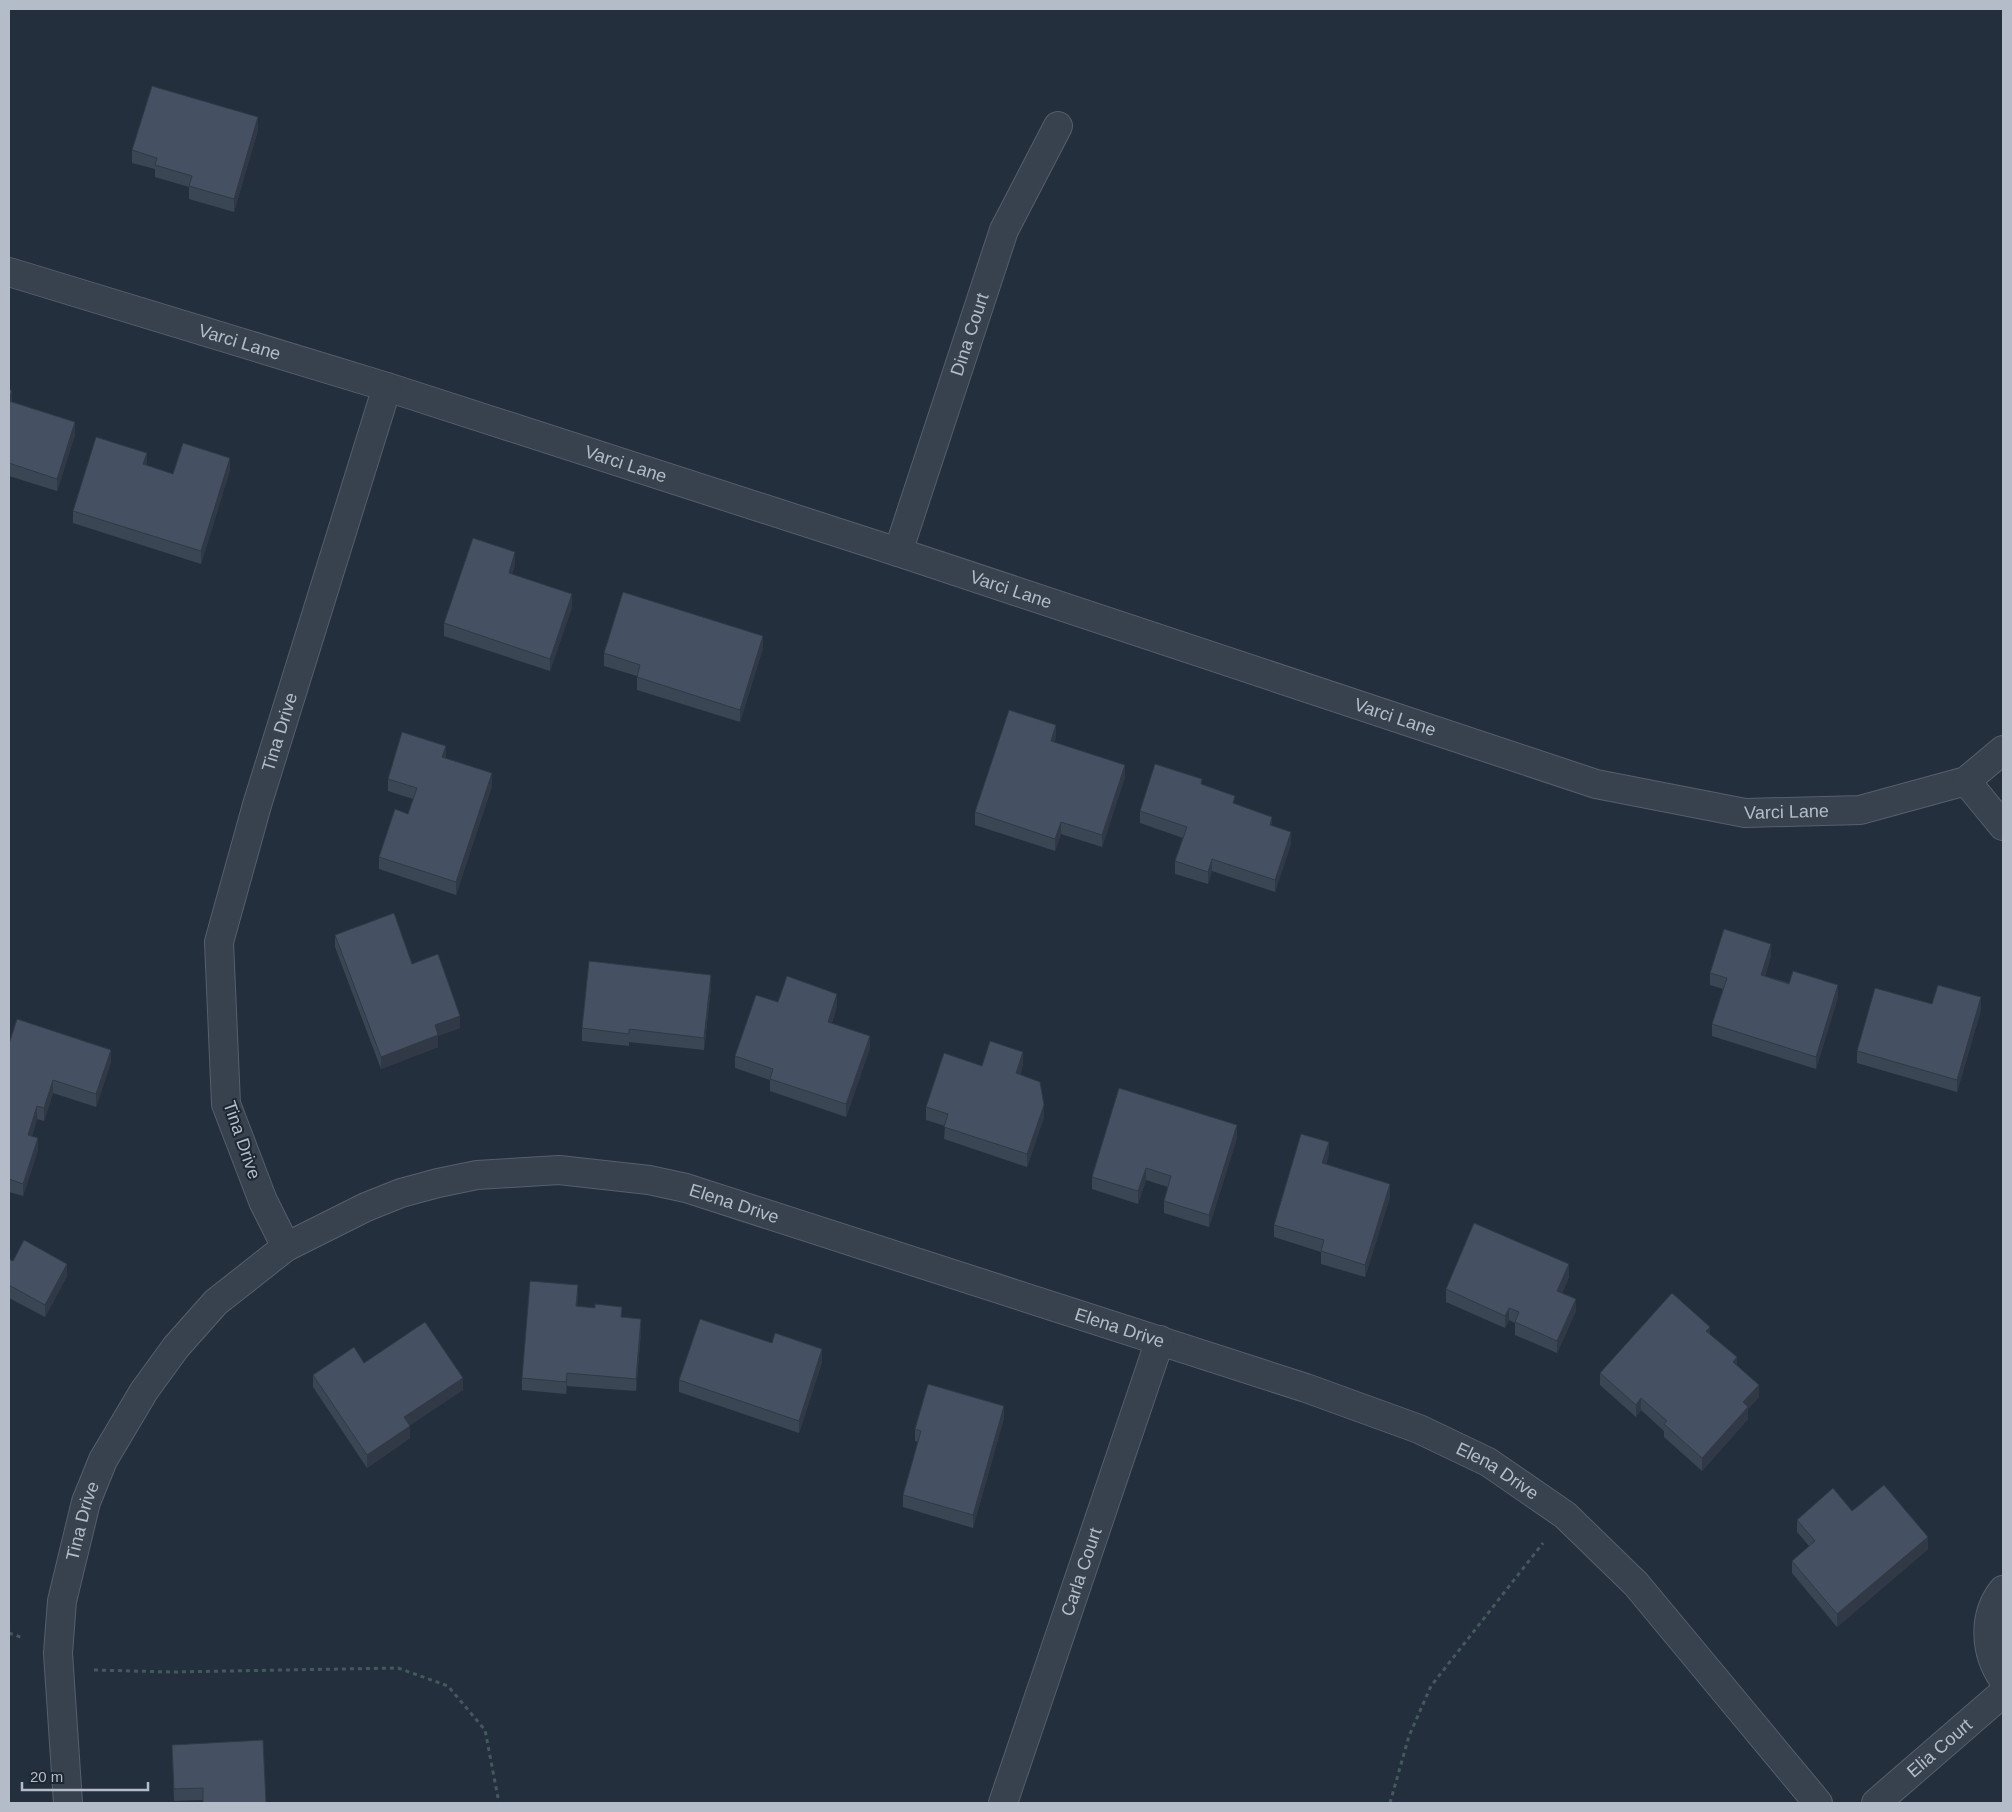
<svg xmlns="http://www.w3.org/2000/svg" width="2012" height="1812" font-family="Arial,sans-serif">
<style>
.lines{fill:none;stroke-linecap:round;stroke-linejoin:round}
.minor-casing{stroke:#565f6c;stroke-width:30}
.path{stroke:#44595c;stroke-width:3;stroke-dasharray:4 4;stroke-linecap:butt}
.minor{stroke:#38414e;stroke-width:28}
.wall{fill:#3b4654}
.shaded-wall{fill:#303945}
.building{fill:#455162;stroke:#303945}
.labels{text-anchor:middle;dominant-baseline:central;stroke-width:4;stroke-linejoin:round;paint-order:stroke}
.street-label{font-size:18px;fill:#b4bcc9;stroke:#1d2633}
</style>
<rect width="100%" height="100%" fill="#242f3e"/>
<g class="lines">
<defs>
<g id="minor">
<path id="s1" d="M9,272L387,387L898,552L1596,784L1745,813L1860,810L1966,781L2003,750"/>
<path id="s2" d="M898,552L1004,230L1058,126"/>
<path d="M1966,781L2003,826"/>
<path id="s3" d="M286,1247L263,1201L226,1104L219,942L257,805L387,387"/>
<path d="M2003,1590C1982,1616 1985,1653 2003,1679"/>
<path id="s4" d="M68,1803L58,1653L62,1601L86,1502L103,1460L144,1391L176,1347L216,1302L286,1247L366,1207L401,1193L438,1183L477,1175L559,1170L649,1180L686,1188L1306,1388L1419,1429L1488,1462L1565,1515L1636,1584L1818,1803"/>
<path id="s5" d="M1003,1803L1160,1340"/>
<path id="s6" d="M1876,1803L2003,1693"/>
</g>
</defs>
<use href="#minor" class="minor-casing"/>
<g class="path">
<path d="M9,1633L23,1638"/>
<path d="M94,1670L171,1672L398,1668L448,1686L485,1730L499,1803"/>
<path d="M1390,1803L1409,1736L1431,1686L1543,1543"/>
</g>
<use href="#minor" class="minor"/>
</g>
<g class="wall">
<path d="M258,130L234,212L189,199V187L155,177V169L132,163V150Z"/>
<path d="M9,390L12,402L75,435L57,491L9,476Z"/>
<path d="M230,470L201,564L73,523V511L173,474Z"/>
<path d="M515,565L512,574L572,607L550,671L444,636V623Z"/>
<path d="M763,648L740,722L637,690V676L604,666V653Z"/>
<path d="M1056,737L1054,742L1125,777L1102,847L1061,834L1055,851L975,825V812Z"/>
<path d="M446,758L492,786L456,895L379,869V857L408,814L413,799L388,791V779Z"/>
<path d="M1202,784L1272,826L1291,844L1275,892L1212,871L1208,884L1175,874V861L1183,838L1140,823V811Z"/>
<path d="M335,935L412,964L460,1028L438,1036V1047L381,1069L335,947Z"/>
<path d="M1771,956L1765,976L1838,997L1816,1069L1712,1036V1024L1723,989L1710,985V973Z"/>
<path d="M711,987L704,1050L629,1042V1046L582,1041V1028Z"/>
<path d="M778,1002L837,1006L832,1023L870,1048L846,1117L770,1091V1080L735,1068V1056Z"/>
<path d="M1932,1004L1981,1010L1957,1092L1857,1063V1051Z"/>
<path d="M9,1044L111,1062L96,1107L53,1093L44,1121L37,1119L32,1136L38,1150L23,1196L9,1192Z"/>
<path d="M1023,1064L1020,1075L1044,1117L1027,1167L944,1139L945,1126L926,1120V1107L982,1066Z"/>
<path d="M1237,1138L1209,1227L1164,1213V1201L1168,1187L1146,1180L1138,1204L1092,1189V1177Z"/>
<path d="M1329,1154L1326,1164L1390,1197L1365,1277L1321,1264V1252L1274,1237V1225Z"/>
<path d="M9,1259L13,1261L67,1276L45,1317L9,1298Z"/>
<path d="M1569,1277L1562,1293L1576,1311L1557,1353L1515,1335V1323L1509,1320L1505,1328L1446,1302V1289Z"/>
<path d="M578,1297L577,1306L622,1317L641,1331L636,1391L567,1386L566,1394L522,1390V1378Z"/>
<path d="M1710,1334L1737,1365L1759,1397L1748,1409V1419L1702,1471L1664,1437V1431L1641,1410L1636,1417L1600,1385V1373Z"/>
<path d="M822,1362L799,1433L679,1392V1380Z"/>
<path d="M364,1363L463,1390L410,1425V1438L367,1468L313,1387V1375Z"/>
<path d="M1004,1418L973,1528L903,1507V1495L918,1442L915,1441V1429Z"/>
<path d="M1852,1511L1928,1549L1837,1627L1792,1573V1561L1809,1546L1797,1532V1520Z"/>
<path d="M172,1745L266,1803H203V1800L174,1801Z"/>
</g>
<g class="shaded-wall">
<path d="M258,117V130L234,212V199Z"/>
<path d="M12,390V403L9,412V400Z"/>
<path d="M75,422V435L57,491V479Z"/>
<path d="M147,453V466L143,464Z"/>
<path d="M230,458V470L201,564V551Z"/>
<path d="M515,552V565L509,585V573Z"/>
<path d="M572,594V607L550,671V659Z"/>
<path d="M763,636V648L740,722V710Z"/>
<path d="M1056,725V737L1051,753V741Z"/>
<path d="M446,746V759L442,757Z"/>
<path d="M1125,765V777L1102,847V835Z"/>
<path d="M492,773V786L456,895V882Z"/>
<path d="M1272,817V829L1270,825Z"/>
<path d="M1061,822V834L1055,851V839Z"/>
<path d="M1291,832V844L1275,892V880Z"/>
<path d="M1212,859V871L1208,884V872Z"/>
<path d="M1771,944V956L1761,988V975Z"/>
<path d="M711,975V987L704,1050V1038Z"/>
<path d="M1838,985V997L1816,1069V1057Z"/>
<path d="M837,994V1006L828,1034V1022Z"/>
<path d="M1981,997V1010L1957,1092V1080Z"/>
<path d="M460,1016V1028L438,1036V1047L381,1069V1057L435,1025Z"/>
<path d="M870,1036V1048L846,1117V1104Z"/>
<path d="M111,1050V1062L96,1107V1094Z"/>
<path d="M1023,1052V1064L1016,1086V1073Z"/>
<path d="M53,1080V1093L44,1121V1108Z"/>
<path d="M1044,1105V1117L1027,1167V1154Z"/>
<path d="M37,1106V1119L28,1147V1135Z"/>
<path d="M1237,1125V1138L1209,1227V1215Z"/>
<path d="M38,1138V1150L23,1196V1184Z"/>
<path d="M1329,1142V1154L1322,1175V1163Z"/>
<path d="M1146,1168V1180L1138,1204V1191Z"/>
<path d="M1390,1184V1197L1365,1277V1265Z"/>
<path d="M67,1264V1276L45,1317V1305Z"/>
<path d="M1569,1264V1277L1557,1303V1291Z"/>
<path d="M578,1285V1297L576,1319V1306Z"/>
<path d="M1576,1299V1311L1557,1353V1341Z"/>
<path d="M1509,1308V1320L1505,1328V1316Z"/>
<path d="M641,1319V1331L636,1391V1379Z"/>
<path d="M1710,1327V1339L1706,1331Z"/>
<path d="M822,1349V1362L799,1433V1421Z"/>
<path d="M1737,1357V1370L1733,1362Z"/>
<path d="M567,1373V1386L566,1394V1382Z"/>
<path d="M463,1378V1390L404,1429V1417Z"/>
<path d="M1759,1385V1397L1748,1409V1419L1702,1471V1458L1743,1402Z"/>
<path d="M1641,1398V1410L1636,1417V1405Z"/>
<path d="M1004,1406V1418L973,1528V1515Z"/>
<path d="M410,1426V1438L367,1468V1455Z"/>
<path d="M1928,1537V1549L1837,1627V1614Z"/>
</g>
<g class="building">
<path d="M152,86L258,117L234,199L189,186L192,176L155,165L157,158L132,150Z"/>
<path d="M9,390H12L9,400Z"/>
<path d="M9,401L75,422L57,479L9,463Z"/>
<path d="M96,437L147,453L143,464L173,474L183,443L230,458L201,551L73,511Z"/>
<path d="M473,538L515,552L509,573L572,594L550,659L444,623Z"/>
<path d="M623,592L763,636L740,710L637,677L640,665L604,653Z"/>
<path d="M1009,710L1056,725L1051,741L1125,765L1102,835L1061,822L1055,839L975,812Z"/>
<path d="M402,732L446,746L442,757L492,773L456,882L379,857L395,809L408,814L417,788L388,779Z"/>
<path d="M1155,764L1202,779L1201,784L1235,796L1233,803L1272,817L1270,825L1291,832L1275,880L1212,859L1208,872L1175,861L1187,827L1140,811Z"/>
<path d="M394,913L412,964L438,954L460,1016L435,1025L438,1035L381,1057L335,935Z"/>
<path d="M1724,929L1771,944L1761,975L1789,984L1793,971L1838,985L1816,1057L1712,1024L1727,978L1710,973Z"/>
<path d="M589,961L711,975L704,1038L629,1029V1034L582,1028Z"/>
<path d="M787,976L837,994L828,1022L870,1036L846,1104L770,1079L773,1069L735,1056L756,995L778,1002Z"/>
<path d="M1938,985L1981,997L1957,1080L1857,1051L1875,988L1932,1004Z"/>
<path d="M17,1019L111,1050L96,1094L53,1080L44,1108L37,1106L28,1135L38,1138L23,1184L9,1179V1044Z"/>
<path d="M990,1041L1023,1052L1016,1073L1040,1082L1044,1105L1027,1154L944,1127L948,1114L926,1107L944,1053L982,1066Z"/>
<path d="M1119,1088L1237,1125L1209,1215L1164,1201L1171,1176L1146,1168L1138,1191L1092,1177Z"/>
<path d="M1301,1134L1329,1142L1322,1163L1390,1184L1365,1265L1321,1251L1324,1240L1274,1225Z"/>
<path d="M1474,1223L1569,1264L1557,1291L1576,1299L1557,1341L1515,1322L1519,1312L1509,1308L1505,1316L1446,1289Z"/>
<path d="M24,1240L67,1264L45,1305L9,1285V1259L13,1261Z"/>
<path d="M530,1281L578,1285L576,1306L595,1308V1304L622,1307L621,1317L641,1319L636,1379L567,1373L566,1382L522,1378Z"/>
<path d="M1672,1293L1710,1327L1706,1331L1737,1357L1733,1362L1759,1385L1743,1402L1748,1407L1702,1458L1664,1424L1667,1421L1641,1398L1636,1405L1600,1373Z"/>
<path d="M700,1319L772,1343L775,1333L822,1349L799,1421L679,1380Z"/>
<path d="M425,1322L463,1378L404,1417L410,1426L367,1455L313,1375L354,1347L364,1363Z"/>
<path d="M928,1384L1004,1406L973,1515L903,1495L921,1431L915,1429Z"/>
<path d="M1884,1485L1928,1537L1837,1614L1792,1561L1815,1541L1797,1520L1833,1488L1852,1511Z"/>
<path d="M263,1740L266,1803H194H203V1788L174,1789L172,1745Z"/>
</g>
<g class="labels">
<g class="street-label">
<text stroke="none"><textPath href="#s2" startOffset="229">Dina Court</textPath></text>
<text stroke="none"><textPath href="#s1" startOffset="241">Varci Lane</textPath></text>
<text stroke="none"><textPath href="#s1" startOffset="646">Varci Lane</textPath></text>
<text stroke="none"><textPath href="#s1" startOffset="1051">Varci Lane</textPath></text>
<text stroke="none"><textPath href="#s1" startOffset="1456">Varci Lane</textPath></text>
<text stroke="none"><textPath href="#s3" startOffset="536">Tina Drive</textPath></text>
<text stroke="none"><textPath href="#s1" startOffset="1861">Varci Lane</textPath></text>
<text transform="translate(242 1140) rotate(71)">Tina Drive</text>
<text stroke="none"><textPath href="#s4" startOffset="1100">Elena Drive</textPath></text>
<text stroke="none"><textPath href="#s4" startOffset="1505">Elena Drive</textPath></text>
<text stroke="none"><textPath href="#s4" startOffset="1910">Elena Drive</textPath></text>
<text stroke="none"><textPath href="#s4" startOffset="285">Tina Drive</textPath></text>
<text stroke="none"><textPath href="#s5" startOffset="244">Carla Court</textPath></text>
<text stroke="none"><textPath href="#s6" startOffset="84">Elia Court</textPath></text>
</g>
</g>
<rect width="2012" height="1812" fill="none" stroke="#b4bcc9" stroke-width="20"/>
<path d="M22 1782v8h126v-8" fill="none" stroke="#b4bcc9" stroke-width="2.5"/>
<text x="30" y="1782" font-size="15" fill="#b4bcc9" stroke="#1d2633" stroke-width="4" paint-order="stroke">20 m</text>
</svg>
